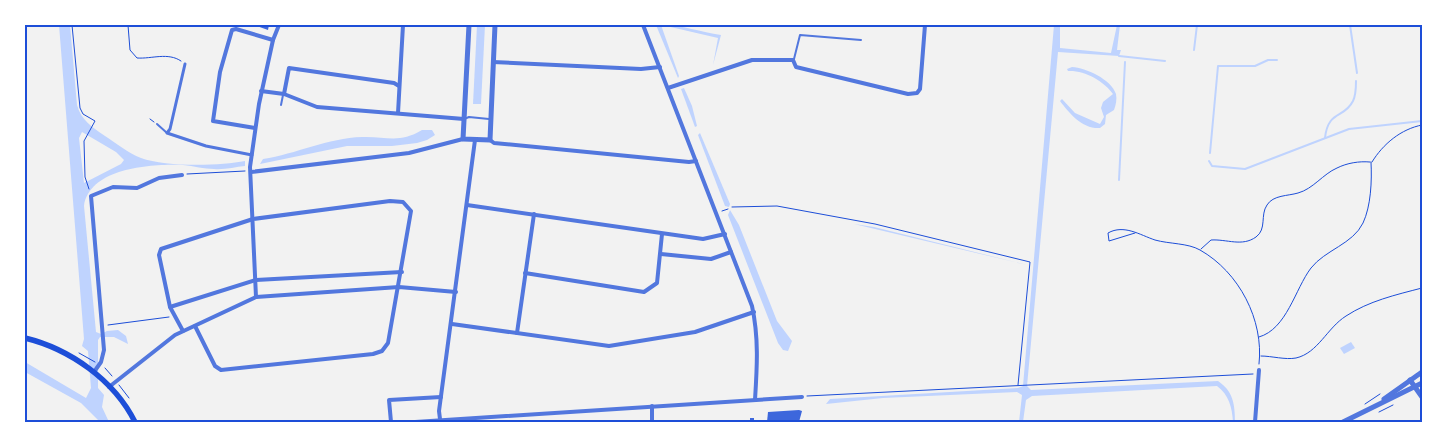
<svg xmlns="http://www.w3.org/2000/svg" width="1447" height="447" font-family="'Open Sans',sans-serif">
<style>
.water{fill:#bfd3fe;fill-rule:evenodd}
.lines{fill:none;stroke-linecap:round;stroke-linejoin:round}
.stream{stroke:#bfd3fe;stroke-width:2}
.building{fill:#3d67dc}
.path{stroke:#1d4ed8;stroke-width:1}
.service{stroke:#5277de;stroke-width:2}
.pedestrian{stroke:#5277de;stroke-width:3}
.minor{stroke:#5277de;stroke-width:4}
.tertiary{stroke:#5277de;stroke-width:5}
.secondary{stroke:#1d4ed8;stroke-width:5.5}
.neatline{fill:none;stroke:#1d4ed8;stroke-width:2}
</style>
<rect width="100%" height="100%" fill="#f2f2f2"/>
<g class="water">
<path d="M59,25H70L77,105C81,120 92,127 105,136C116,143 128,153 141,158C165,167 220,166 245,161V166C235,167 224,170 214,169C204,169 194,166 183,165C153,164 90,167 84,206L96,332L101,334L107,331L118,330L126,336L128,344L114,337H100L98,340V388L104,395L102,407L109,422H100L81,403L25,372V362L86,398L91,388L88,351L82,346L84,339ZM82,132L116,152L124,160L121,164L84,183L79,138Z"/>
<path d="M477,25H485L481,104H473Z"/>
<path d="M656,25H661L679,76L678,78Z"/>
<path d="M662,25C682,25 701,32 721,35L713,65L718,38Z"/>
<path d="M1054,25H1060V48L1111,53L1117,25H1120L1117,50H1121L1119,56L1058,52L1027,386L1031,390L1218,381C1233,391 1235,404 1235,422H1233C1232,407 1229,395 1217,386L1032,396L1026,400L1023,422H1019L1022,395L1017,392L883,398L826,404L830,399L1018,388L1023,386Z"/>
<path d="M1072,67C1086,68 1111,79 1116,94C1117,99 1116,105 1114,110L1106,115L1105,124L1100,128C1082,129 1070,114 1060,101L1062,99L1075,113L1100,124L1104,117L1101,108L1103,102L1113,94C1104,81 1084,70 1068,71L1067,69Z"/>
<path d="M684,88L692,106L697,126L695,127L681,89Z"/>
<path d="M422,130H432L435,135L427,140L417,143L392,146H347L260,164L263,159C296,154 328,138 362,137C386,136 399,144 422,130Z"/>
<path d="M700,133L730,204L729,207L725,206L698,135Z"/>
<path d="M730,210L739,225L777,321L792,341L788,351L783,350L778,343L728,215Z"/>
<path d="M854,224L874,227L1027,265Z"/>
<path d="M1351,342L1355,348L1344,354L1340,348Z"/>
</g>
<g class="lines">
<g class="stream">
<path d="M1350,25L1357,73"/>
<path d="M1194,50L1197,25"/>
<path d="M1119,56L1165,61"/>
<path d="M1325,138C1328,110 1344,119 1353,101C1356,95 1356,87 1356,81"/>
<path d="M1210,153L1218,66H1255L1268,60H1277"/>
<path d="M1209,161L1212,166L1245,169L1349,129L1422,121"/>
<path d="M1119,180L1125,62"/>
</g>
</g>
<g class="building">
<path d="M254,25H269L268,30Z"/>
<path d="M799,410L802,411L799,422H767L768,412Z"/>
<path d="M750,418H754V422H743L744,420L750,421Z"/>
</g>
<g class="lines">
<g class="path">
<path d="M72,25L80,108L83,114L95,121L84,141L85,177L89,189"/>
<path d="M128,25L130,50L137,58C152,59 168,52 181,61"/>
<path d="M150,119L154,122"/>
<path d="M1372,162C1383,144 1401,129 1422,125"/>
<path d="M187,174L245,171"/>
<path d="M732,207L777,206L875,224L1030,262L1018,385"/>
<path d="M722,211L728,209"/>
<path d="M1135,233L1109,241L1108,233C1124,224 1140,235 1155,240C1169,244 1188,243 1200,250C1239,272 1264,320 1259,364"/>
<path d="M1201,249L1211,240C1227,239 1242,247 1256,237C1267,229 1260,215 1267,205C1273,195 1288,196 1298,193C1313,189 1323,174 1337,168C1347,163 1359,161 1370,162"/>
<path d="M108,325L169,317"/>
<path d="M1259,337C1287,329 1295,289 1311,268C1325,250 1353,244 1363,223C1371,206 1372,181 1371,162"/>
<path d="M79,353L95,362"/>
<path d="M1261,356C1272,356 1285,360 1296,358C1318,353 1327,328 1346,316C1369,301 1395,295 1422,288"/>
<path d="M105,368L112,376"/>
<path d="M119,385L129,398"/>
<path d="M807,396L1253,374"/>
<path d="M1365,404L1380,394"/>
<path d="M1379,412L1393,405"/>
</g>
<g class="service">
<path d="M794,59L800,35L861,40"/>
<path d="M281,105L283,95"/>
<path d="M464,119L469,117L489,119"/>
<path d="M157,124L167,133"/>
</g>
<path class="pedestrian" d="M185,64L170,129L167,133L206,146L252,155"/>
<g class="minor">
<path d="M643,25L752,306C759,338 757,368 755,400"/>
<path d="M493,62L641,69L660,67"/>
<path d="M668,88L752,60H793L796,67L908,94L917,93L920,89L925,25"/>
<path d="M261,91L284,94L317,107L464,119"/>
<path d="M284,94L289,68L394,83L399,86"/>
<path d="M398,113L403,25"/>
<path d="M255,128L213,121L220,72L232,30L236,29L273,40"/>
<path d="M490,140L494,143L689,162L696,161"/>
<path d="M251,172L409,153L463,139"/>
<path d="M467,205L703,239L725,234"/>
<path d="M661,254L711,259L731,252"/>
<path d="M525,273L644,292L657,283L662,234"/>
<path d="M256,297L250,167L259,104L273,40L279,25"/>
<path d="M170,307L256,280L402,272"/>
<path d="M452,324L609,346L695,332L754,312"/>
<path d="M183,331L170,307L159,255L161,249L253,219L390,201L403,202L411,211L388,343L382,351L373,354L221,370L215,366L195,326"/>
<path d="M517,333L534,214"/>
<path d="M94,372L101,362L104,350L91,196L113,187L137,188L159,178L182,175"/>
<path d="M109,387L175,335L256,297L399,287L456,292"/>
<path d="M440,419L439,411L475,140"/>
<path d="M391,422L389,400L441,397"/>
<path d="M415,422L802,397"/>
<path d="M652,422V406"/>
<path d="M1255,422L1259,370"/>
</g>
<g class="tertiary">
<path d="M469,25L463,139L490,140L495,25"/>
<path d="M1410,380L1422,397"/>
<path d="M1384,399L1422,372"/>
<path d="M1343,422L1422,383"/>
</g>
<path class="secondary" d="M25,338C70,349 114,380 135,422"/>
</g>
<rect width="1447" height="447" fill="none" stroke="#ffffff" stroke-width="52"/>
<rect x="26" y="26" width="1395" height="395" class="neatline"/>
</svg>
